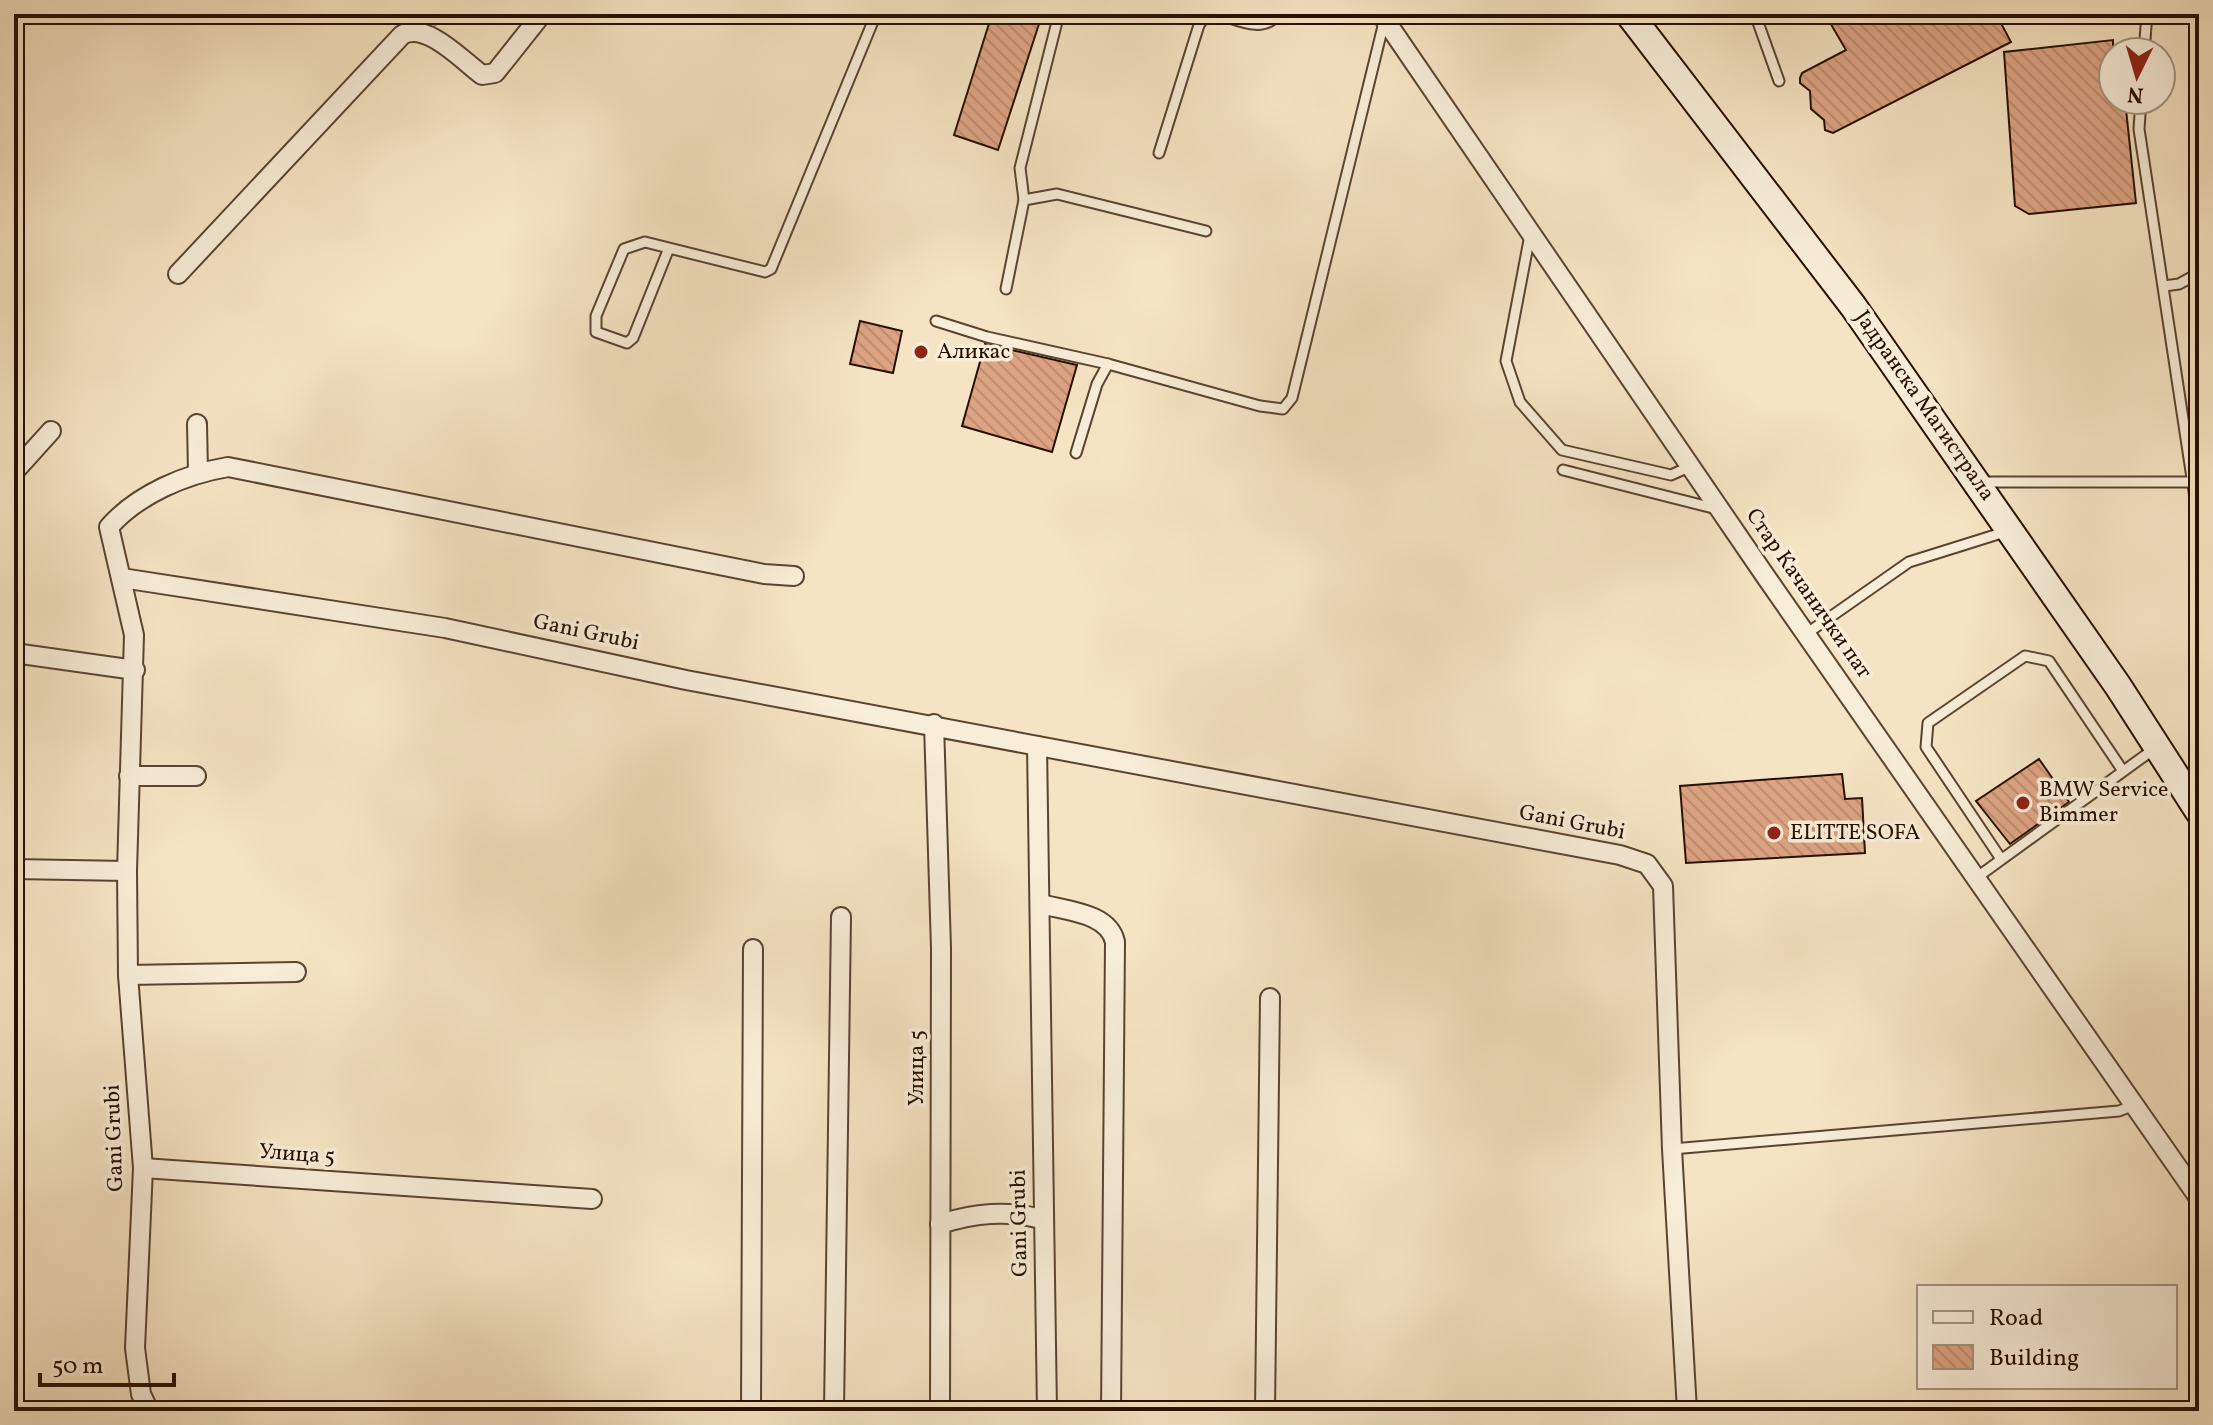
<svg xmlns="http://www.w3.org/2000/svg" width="2213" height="1425" font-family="Vollkorn,serif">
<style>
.building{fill:url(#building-back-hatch);stroke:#270f00;stroke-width:2}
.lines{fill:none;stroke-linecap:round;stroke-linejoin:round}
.lane-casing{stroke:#5a4431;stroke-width:13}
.street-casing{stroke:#5a4431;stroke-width:22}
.secondary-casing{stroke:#270f00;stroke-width:30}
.lane{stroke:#f8edd8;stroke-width:9}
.street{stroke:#f8edd8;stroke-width:18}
.secondary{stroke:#f8edd8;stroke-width:26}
.poi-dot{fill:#8f2418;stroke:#f8edd8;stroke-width:3}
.labels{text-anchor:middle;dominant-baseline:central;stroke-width:7;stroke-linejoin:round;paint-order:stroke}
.poi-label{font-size:22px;fill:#270f00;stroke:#f8edd8;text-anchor:start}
.street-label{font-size:22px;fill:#270f00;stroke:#f8edd8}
</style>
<defs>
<pattern id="building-back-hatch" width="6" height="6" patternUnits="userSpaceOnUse" patternTransform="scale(2)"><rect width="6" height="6" fill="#dda484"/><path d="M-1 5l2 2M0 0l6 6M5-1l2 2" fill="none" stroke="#be8c70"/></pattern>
</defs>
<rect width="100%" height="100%" fill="#f5e4c3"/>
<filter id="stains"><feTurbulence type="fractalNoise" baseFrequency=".0025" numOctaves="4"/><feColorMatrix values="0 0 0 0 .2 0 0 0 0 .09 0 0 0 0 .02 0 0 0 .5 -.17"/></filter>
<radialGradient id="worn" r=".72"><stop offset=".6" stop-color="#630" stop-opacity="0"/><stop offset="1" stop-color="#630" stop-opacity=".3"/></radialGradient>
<g class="building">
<path d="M992,14H1009L1039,24L998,150L954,135Z"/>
<path d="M1825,14H1996L2011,42L1833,133L1825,130L1824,120L1811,109L1810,91L1800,83V78L1802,73L1846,50Z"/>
<path d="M2113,40V100H2125L2136,203L2029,214L2015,206L2004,52Z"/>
<path d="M860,321L902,331L893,373L850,364Z"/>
<path d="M985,344L1077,365L1052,452L962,426Z"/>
<path d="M2039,759L2069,802L2010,844L1976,801Z"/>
<path d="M1842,774L1845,799L1862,798L1865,853L1686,863L1680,786Z"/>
</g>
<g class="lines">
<defs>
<g id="lane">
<path d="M1218,14C1238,20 1263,34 1278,14"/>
<path d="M1755,14L1779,81"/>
<path d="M435,19L439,14"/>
<path d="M2144,52L2147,14"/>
<path d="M2141,100L2139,129L2199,524"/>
<path d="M1159,153L1199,25L1206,15L1215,14"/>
<path d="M1024,200L1057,194L1206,231"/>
<path d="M1530,235L1506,361L1520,402L1562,450L1671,475L1691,466"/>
<path d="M669,248L633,338L627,343L596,332V316L624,249L645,242L765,272L771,269L876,14"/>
<path d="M2164,286L2179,284L2199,273"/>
<path d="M1006,289L1024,200L1020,168L1059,14"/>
<path d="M936,321L987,337L1108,364"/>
<path d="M1076,453L1097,384L1108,364L1260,406L1283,409L1292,398L1384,22"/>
<path d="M1563,470L1717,509"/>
<path d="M1981,482H2194"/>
<path d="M1806,634L1909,562L2008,531"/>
<path d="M2001,859L1926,747L1928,723L2025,656L2049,661L2123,771"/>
<path d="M1976,878L2154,749"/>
<path d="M1672,1149L2119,1111L2134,1105"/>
</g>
<g id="street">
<path d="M1381,14L1766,577L2199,1198"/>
<path d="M178,274L402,35C426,21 463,61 482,75L495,73L542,14"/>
<path d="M197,424L198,472"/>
<path d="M14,472L51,431"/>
<path d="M122,578L445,628L686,680L1620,855L1647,864L1663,886L1672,1149L1687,1411"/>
<path d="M14,653L135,670"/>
<path d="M934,724L941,948L940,1411"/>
<path d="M1037,746L1047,1411"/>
<path d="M129,776H196"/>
<path d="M14,869L127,871"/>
<path d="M1041,904C1067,911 1109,913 1115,942L1111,1411"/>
<path d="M128,975L296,972"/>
<path d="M143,1168L592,1199"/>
<path d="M940,1224C975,1213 1007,1210 1042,1219"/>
<path d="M149,1411L141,1394L135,1348L143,1168L128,975L127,871L134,635L109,527C138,494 186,474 228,467L764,574L794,576"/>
<path d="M751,1411L753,949"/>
<path d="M834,1411L841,917"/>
<path d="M1265,1411L1270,998"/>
</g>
<path id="secondary" d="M1629,14L1853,306L2118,686L2199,812"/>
</defs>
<use href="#lane" class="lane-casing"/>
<use href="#street" class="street-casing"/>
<use href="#secondary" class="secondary-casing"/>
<use href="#lane" class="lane"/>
<use href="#street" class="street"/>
<use href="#secondary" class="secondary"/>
</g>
<g class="poi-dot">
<circle cx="921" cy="352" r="8"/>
<circle cx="2023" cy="803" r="8"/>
<circle cx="1774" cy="833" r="8"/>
</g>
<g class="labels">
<g class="poi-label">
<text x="937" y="352">Аликас</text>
<text x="2039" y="790">BMW Service<tspan x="2039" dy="25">Bimmer</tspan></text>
<text x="1790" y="833">ELITTE SOFA</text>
</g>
<g class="street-label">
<text transform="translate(1924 406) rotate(55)">Јадранска Магистрала</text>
<text transform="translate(1808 594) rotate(55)">Стар Качанички пат</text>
<text transform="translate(586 633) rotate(12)">Gani Grubi</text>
<text transform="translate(1572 823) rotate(11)">Gani Grubi</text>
<text transform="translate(917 1068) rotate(-90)">Улица 5</text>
<text transform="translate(115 1138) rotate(-92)">Gani Grubi</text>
<text transform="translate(297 1155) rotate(4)">Улица 5</text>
<text transform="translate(1020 1223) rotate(-91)">Gani Grubi</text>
</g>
</g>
<rect width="2213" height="1425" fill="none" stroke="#f5e4c3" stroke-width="48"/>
<rect x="16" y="16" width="2181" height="1393" fill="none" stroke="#270f00" stroke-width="4"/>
<rect x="24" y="24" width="2165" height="1377" fill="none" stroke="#270f00" stroke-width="2"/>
<rect x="1917" y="1285" width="260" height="104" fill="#f8edd8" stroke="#a49482" stroke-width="2"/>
<rect x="1933" y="1311" width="40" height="12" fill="#f8edd8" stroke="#a49482" stroke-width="2"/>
<text x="1989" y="1325" font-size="24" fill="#270f00">Road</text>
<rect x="1933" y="1345" width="40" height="24" fill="url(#building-back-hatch)" stroke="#a49482" stroke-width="2"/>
<text x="1989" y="1365" font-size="24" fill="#270f00">Building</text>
<g transform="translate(2137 76) rotate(185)"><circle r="38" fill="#f8edd8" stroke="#a49482" stroke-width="2"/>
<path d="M0-6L14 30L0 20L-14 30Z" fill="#8f2418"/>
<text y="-12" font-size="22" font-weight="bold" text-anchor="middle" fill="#270f00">N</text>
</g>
<path d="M40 1373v12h134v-12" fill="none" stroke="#270f00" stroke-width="4"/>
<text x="52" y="1373" font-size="24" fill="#270f00" stroke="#f8edd8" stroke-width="6" paint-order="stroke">50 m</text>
<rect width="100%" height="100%" filter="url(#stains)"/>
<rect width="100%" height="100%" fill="url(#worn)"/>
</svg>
